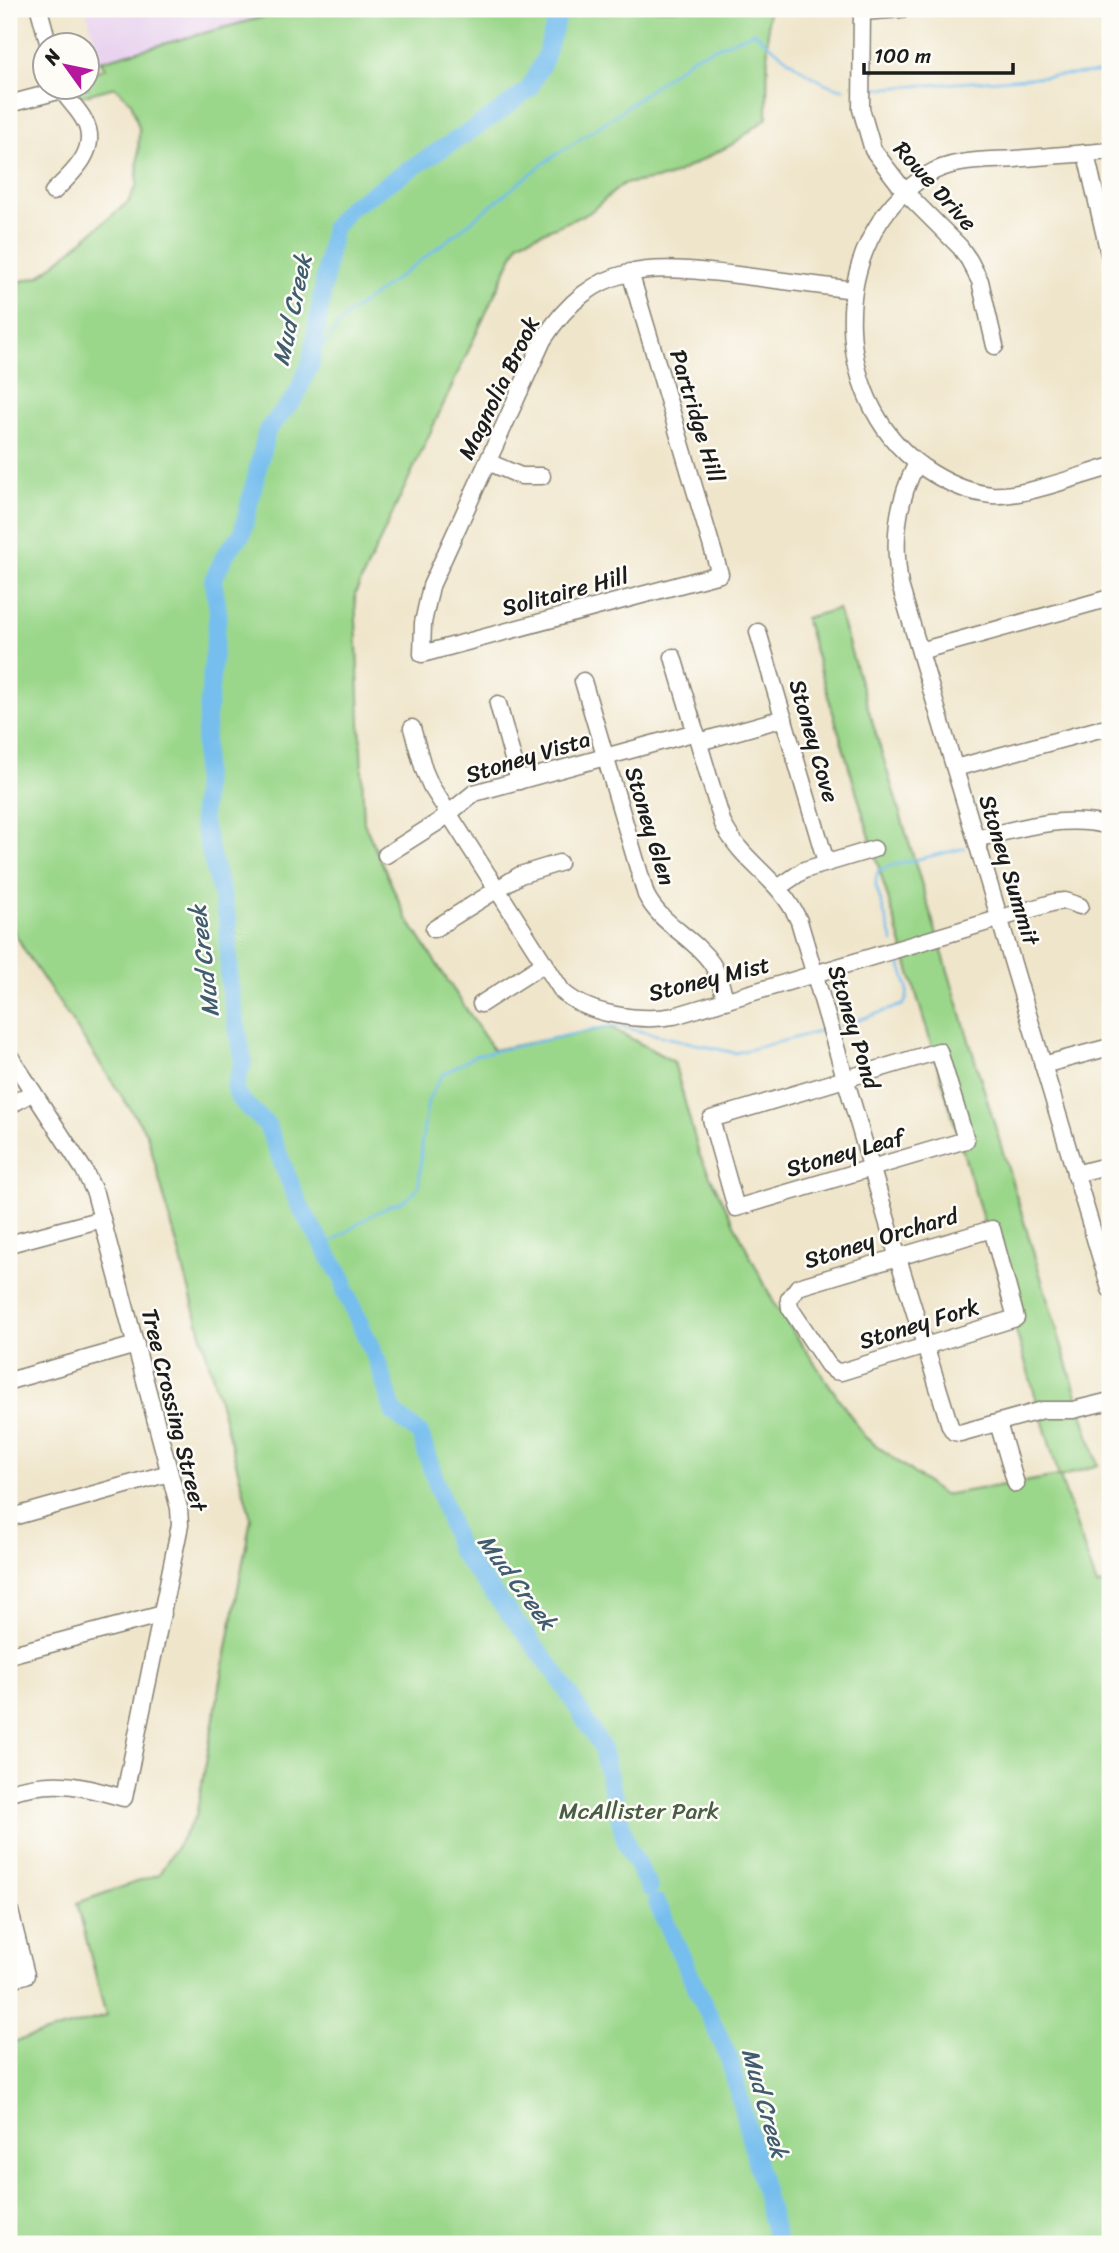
<svg xmlns="http://www.w3.org/2000/svg" width="1119" height="2253" font-family="Sriracha,sans-serif">
<style>
.built{fill:#e8d2ef}
.green{fill:#9bd78b;stroke:#5c7a54;stroke-width:2}
.lines{fill:none;stroke-linecap:round;stroke-linejoin:round}
.stream{stroke:#76beee;stroke-width:2.5}
.river{stroke:#76beee;stroke-width:18}
.minor-casing{stroke:#868073;stroke-width:19}
.minor{stroke:#fff;stroke-width:16}
.labels{text-anchor:middle;dominant-baseline:central;stroke-width:5;stroke-linejoin:round;paint-order:stroke}
.street-label{font-size:23px;fill:#1c1c1c;stroke:#fdfcf7}
.park-label{font-size:23px;fill:#485d43;stroke:#fdfcf7}
.water-label{font-size:24px;font-style:italic;fill:#405d70;stroke:#fdfcf7}
</style>
<rect width="100%" height="100%" fill="#fdfcf7"/>
<filter id="ink" filterUnits="userSpaceOnUse"><feTurbulence type="fractalNoise" baseFrequency=".0143" numOctaves="2"/><feDisplacementMap in="SourceGraphic" scale="14" xChannelSelector="R" yChannelSelector="G"/><feConvolveMatrix kernelMatrix="1 2 1 2 8 2 1 2 1" color-interpolation-filters="sRGB"/></filter>
<filter id="wash" filterUnits="userSpaceOnUse"><feTurbulence type="fractalNoise" baseFrequency=".00686" numOctaves="4" result="noise"/><feDisplacementMap in="SourceGraphic" scale="28" xChannelSelector="R" yChannelSelector="G"/><feGaussianBlur stdDeviation="1.57" result="paint"/><feColorMatrix in="noise" values="0 0 0 0 0 0 0 0 0 0 0 0 0 0 0 0 0 1.4 0 .05"/><feComposite in="paint" operator="in"/></filter>
<g filter="url(#wash)">
<rect width="100%" height="100%" fill="#efe5ca"/>
<path class="built" d="M86,9H293L100,61Z"/>
<path class="green" d="M293,9H768L767,118L733,144L669,177L623,184L589,213L519,242L355,594L364,823L406,917L493,1050L610,1027L674,1062L699,1154L775,1305L865,1437L943,1495L1059,1476L805,618L838,609L1098,1465L1060,1477L1097,1586L1110,1583V2244H9V2043L106,2016L77,1903L159,1874L196,1816L251,1518L147,1134L26,953L9,922V278L11,284L40,276L128,202L137,185L139,128L131,102L115,87L74,98L68,88H88V74L106,68L100,61Z"/>
<g class="lines">
<g class="stream">
<path d="M870,89L1110,72"/>
<path d="M311,362L346,316L444,243L544,163L616,115L693,57L754,32C775,49 819,88 845,89"/>
<path d="M893,942L876,886V878L878,871L889,866L965,848"/>
<path d="M840,1026L903,1005C914,993 902,972 898,957"/>
<path d="M324,1247L367,1218L391,1205L402,1202L413,1194L419,1185L422,1140L428,1100L442,1075L476,1055L606,1027L618,1026L735,1053L822,1031"/>
</g>
<g class="river">
<path d="M560,9L545,58L529,89L495,115L349,208L333,228L311,362L295,398L267,430L242,534L226,553L213,580L218,611L205,740L202,819L228,921L229,983L243,1061L235,1087L239,1098L267,1125L299,1205L344,1281L345,1291L378,1363L394,1413L420,1434L459,1550L556,1673L601,1746L626,1843L649,1888"/>
<path d="M657,1903L729,2058L778,2244"/>
</g>
</g>
</g>
<g filter="url(#ink)">
<g class="lines">
<defs>
<g id="minor">
<path d="M39,9L49,46"/>
<path d="M862,9L861,109L873,150L906,193L960,247L969,260L980,281L995,346"/>
<path d="M862,12L902,9"/>
<path d="M9,104L62,90"/>
<path d="M1110,151C1079,154 1047,156 1015,159C986,161 953,159 927,175C823,240 829,411 932,473C950,484 970,493 992,495C1024,497 1078,476 1110,467"/>
<path d="M1086,154L1110,258"/>
<path d="M53,192C72,174 101,149 84,120C78,108 67,100 61,88"/>
<path d="M630,272L720,574L422,654L423,623L431,586L543,340C595,259 651,265 737,275C776,280 815,285 854,290"/>
<path d="M488,462L521,476H542"/>
<path d="M917,463C896,503 893,541 900,585L1110,1289"/>
<path d="M758,632L826,862"/>
<path d="M920,651L1110,598"/>
<path d="M673,657L723,824C744,865 779,877 799,921L898,1258L950,1426L954,1432L960,1433L1043,1410H1073L1110,1401"/>
<path d="M583,681L646,895C661,925 694,937 712,964C719,975 722,989 726,1001"/>
<path d="M498,704L519,781"/>
<path d="M412,728L424,770L431,786L562,991C587,1015 641,1022 674,1016L1055,902L1065,901L1080,906"/>
<path d="M699,742L784,718"/>
<path d="M955,768L1096,730L1110,728"/>
<path d="M976,839C1020,828 1065,814 1110,826"/>
<path d="M386,855L438,822L474,793L696,732"/>
<path d="M779,887L804,870L874,849"/>
<path d="M434,929L520,875L559,863"/>
<path d="M481,1004L545,963"/>
<path d="M939,1051L966,1140L736,1208L711,1119Z"/>
<path d="M9,1055L84,1170L95,1193L179,1508L180,1525L124,1798C78,1785 56,1779 9,1792"/>
<path d="M1043,1065L1110,1047"/>
<path d="M9,1106L33,1092"/>
<path d="M1075,1174L1110,1165"/>
<path d="M992,1229L1016,1318L841,1372L835,1371L828,1365L790,1308L789,1299L798,1287Z"/>
<path d="M9,1244L102,1219"/>
<path d="M9,1381L136,1345"/>
<path d="M998,1423L1016,1484"/>
<path d="M9,1518L169,1473"/>
<path d="M9,1655L163,1614"/>
<path d="M9,1907L26,1975L9,1980"/>
</g>
</defs>
<use href="#minor" class="minor-casing"/>
<use href="#minor" class="minor"/>
</g>
</g>
<g class="labels">
<g class="street-label">
<text transform="translate(935 186) rotate(48)">Rowe Drive</text>
<text transform="translate(499 388) rotate(-64)">Magnolia Brook</text>
<text transform="translate(697 416) rotate(73)">Partridge Hill</text>
<text transform="translate(565 592) rotate(-15)">Solitaire Hill</text>
<text transform="translate(814 741) rotate(74)">Stoney Cove</text>
<text transform="translate(528 757) rotate(-17)">Stoney Vista</text>
<text transform="translate(650 826) rotate(73)">Stoney Glen</text>
<text transform="translate(1009 870) rotate(73)">Stoney Summit</text>
<text transform="translate(709 979) rotate(-14)">Stoney Mist</text>
<text transform="translate(854 1027) rotate(73)">Stoney Pond</text>
<text transform="translate(845 1153) rotate(-16)">Stoney Leaf</text>
<text transform="translate(881 1238) rotate(-17)">Stoney Orchard</text>
<text transform="translate(919 1324) rotate(-17)">Stoney Fork</text>
<text transform="translate(174 1410) rotate(76)">Tree Crossing Street</text>
</g>
<g class="park-label">
<text x="639" y="1811">McAllister Park</text>
</g>
<g class="water-label">
<text transform="translate(292 310) rotate(-78)">Mud Creek</text>
<text transform="translate(204 961) rotate(-97)">Mud Creek</text>
<text transform="translate(517 1582) rotate(53)">Mud Creek</text>
<text transform="translate(765 2103) rotate(74)">Mud Creek</text>
</g>
</g>
<rect width="1119" height="2253" fill="none" stroke="#fdfcf7" stroke-width="35"/>
<g transform="translate(66 66) rotate(303)"><circle r="33" fill="#fdfcf7" stroke="#a3a29f" stroke-width="2"/>
<path d="M0-5L12 26L0 18L-12 26Z" fill="#b5179e"/>
<text y="-10" font-size="19" font-weight="bold" text-anchor="middle" fill="#1c1c1c">N</text>
</g>
<path d="M864 63v10h149v-10" fill="none" stroke="#1c1c1c" stroke-width="3.5"/>
<text x="874" y="63" font-size="21" fill="#1c1c1c" stroke="#fdfcf7" stroke-width="5" paint-order="stroke">100 m</text>
</svg>
